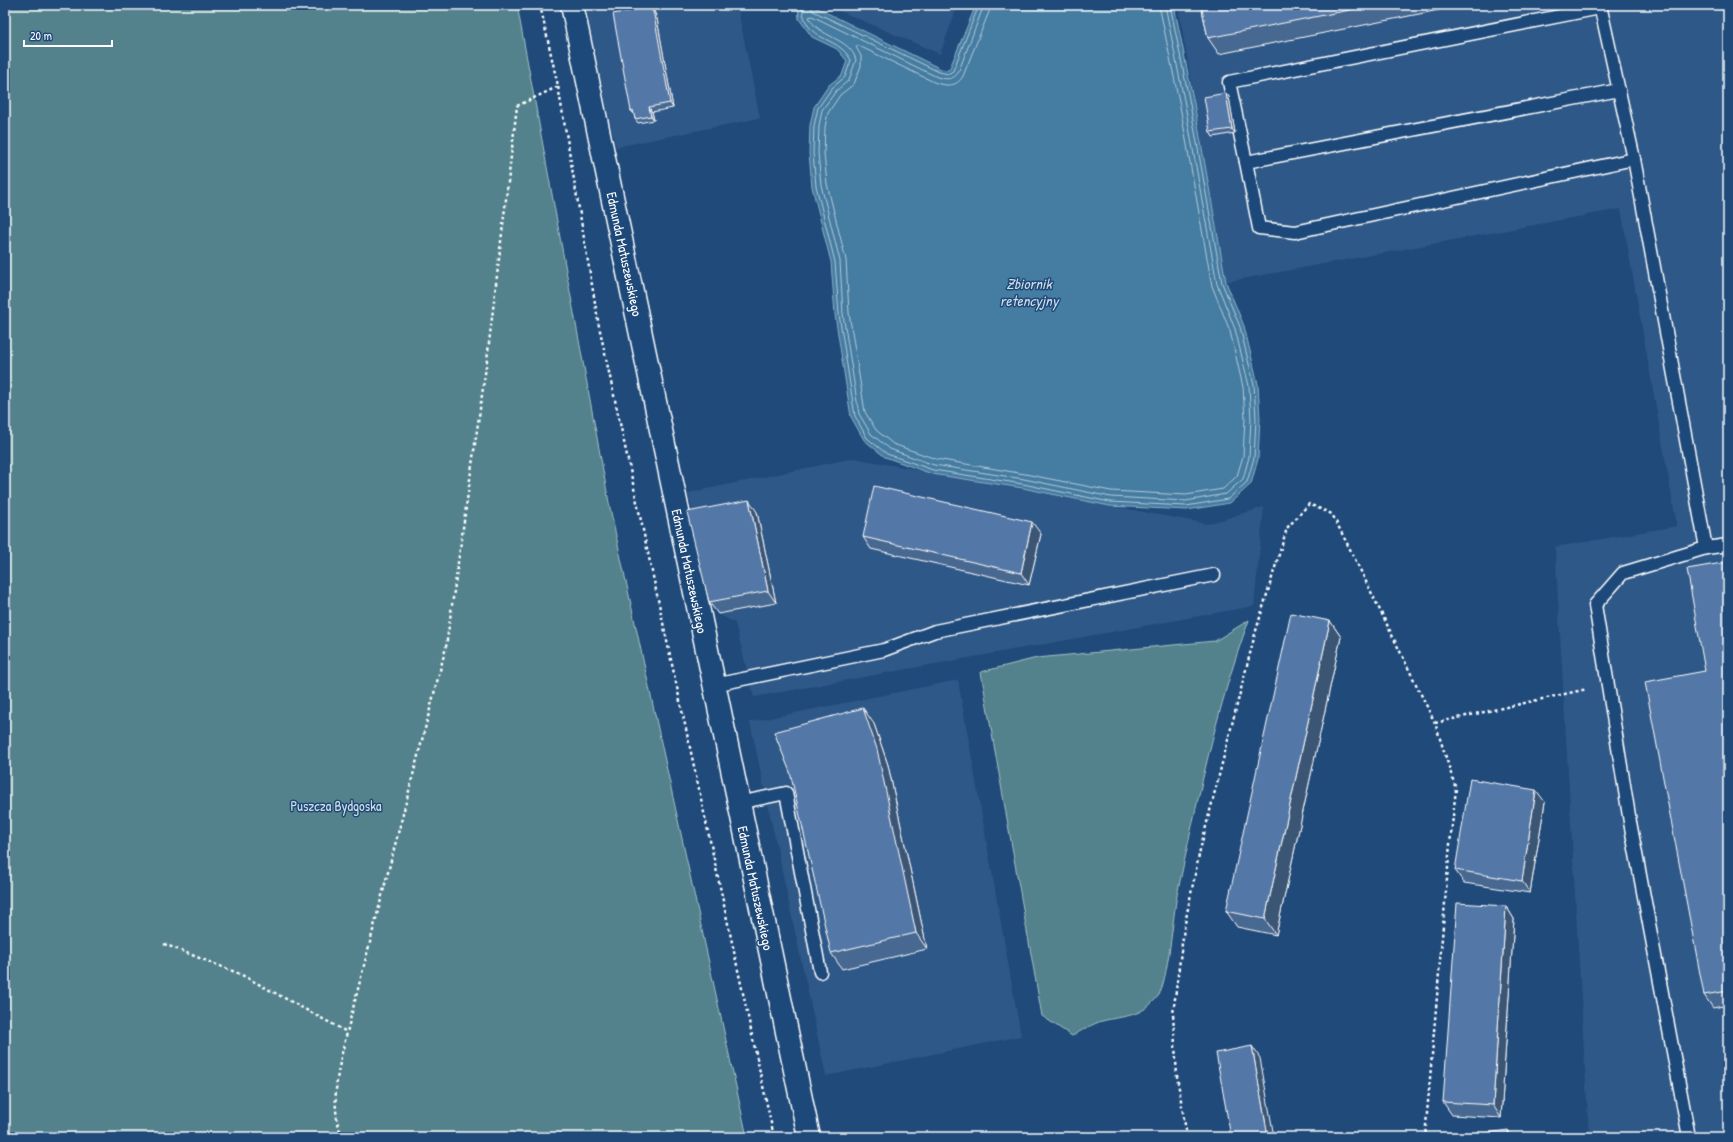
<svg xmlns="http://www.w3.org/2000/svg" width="1733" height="1142" font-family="'Patrick Hand',sans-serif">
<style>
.built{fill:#2f5888}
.green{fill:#53828c;stroke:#a9c0c6}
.water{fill:#457ca1;stroke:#8fb0c7}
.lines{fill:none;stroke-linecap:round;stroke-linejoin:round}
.shore{stroke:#b5cbd9;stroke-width:1}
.service-casing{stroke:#fff;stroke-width:15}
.minor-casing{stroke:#fff;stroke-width:25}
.path{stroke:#fff;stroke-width:2.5;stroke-dasharray:3 3;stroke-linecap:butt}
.service{stroke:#1f4a7a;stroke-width:12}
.minor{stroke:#1f4a7a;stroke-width:22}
.wall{fill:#476790;stroke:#fff}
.shaded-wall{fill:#3a5475;stroke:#fff}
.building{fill:#5378a7;stroke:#fff}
.labels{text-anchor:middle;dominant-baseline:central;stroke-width:3;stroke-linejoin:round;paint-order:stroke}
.street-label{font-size:14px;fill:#fff;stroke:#1f4a7a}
.park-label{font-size:14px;fill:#d4e0e2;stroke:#1f4a7a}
.water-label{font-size:15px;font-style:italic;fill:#d0dee8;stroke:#1f4a7a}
</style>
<rect width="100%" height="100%" fill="#1f4a7a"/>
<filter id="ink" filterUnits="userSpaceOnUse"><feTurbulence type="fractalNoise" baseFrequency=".025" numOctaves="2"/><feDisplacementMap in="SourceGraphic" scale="8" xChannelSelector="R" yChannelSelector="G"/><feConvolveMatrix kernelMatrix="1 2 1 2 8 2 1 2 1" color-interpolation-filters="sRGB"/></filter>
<g filter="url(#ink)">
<g class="built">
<path d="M583,5H737L760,118L616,147Z"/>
<path d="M826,5H958L940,54Z"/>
<path d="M1178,5H1728V1137H1589L1555,547L1677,526L1621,209L1226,282Z"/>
<path d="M854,458L1208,524L1264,507L1254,606L754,697L735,623L718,614L688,493Z"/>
<path d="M958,680L1021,1036L826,1076L750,722Z"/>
</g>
<g class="green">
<path d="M5,5H517L610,508L747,1137H5Z"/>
<path d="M1249,620C1216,709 1197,803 1177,895C1173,916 1168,982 1158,996C1141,1018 1126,1015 1102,1021C1092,1024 1081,1031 1072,1036L1042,1016L981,672L1037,658L1215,641Z"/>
</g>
<path class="water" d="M798,5H811L941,69L949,70L976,5H1174L1194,103L1226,282L1244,326L1258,384L1260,419L1258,459L1251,484L1230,503L1187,510L1110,506L1022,488L932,474L885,457L864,440L851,417L835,315L831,262L812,187L809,153L810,125L814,107L829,85L842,75L847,61L837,49L812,37L799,19Z"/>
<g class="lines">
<g class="shore">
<path d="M802,5C805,45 836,33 851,60L845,77L832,88L818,108L814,126L813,153L816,186L835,262L839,314L855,416L867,438L887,454L933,470L1023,484L1110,502L1186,506L1228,499L1247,482L1254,458L1256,419L1254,385L1240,327L1222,283L1190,104L1170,5"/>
<path d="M810,5L813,11L939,72L948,74L953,71L979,5"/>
<path d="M984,5L958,73C952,81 945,79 937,77L812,16L809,17C818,38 850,37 856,60L849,80L836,91L822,110L819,126L818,153L821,185L840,261L843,314L859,414L871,434L890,449L934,465L1024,479L1111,497L1186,501L1226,494L1243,479L1249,457L1251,419L1249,386L1235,329L1217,284L1185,105L1165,5"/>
<path d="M990,5L989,12L963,76C957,87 947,86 936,83L857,45L856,47L861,56V66L854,84L840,95L828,113L825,127L824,153L827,184L846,260L849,313L865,412L876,430L893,444L936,459L1025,474L1111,491L1186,495L1223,489L1237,476L1243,456L1245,419L1243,387L1230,331L1212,286L1180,106L1159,5"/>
</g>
<defs>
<g id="service">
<path d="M1600,5L1634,159L1295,232L1259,228L1246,162L1619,90"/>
<path d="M1634,159L1706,548"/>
<path d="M1246,162L1229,82L1600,8"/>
<path d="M714,685L884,650L935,631L1214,575"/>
<path d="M738,803L786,793L820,972"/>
<path d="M1689,1137L1630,822L1595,605L1623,573L1706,548L1728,545"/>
</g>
<path id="minor" d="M572,5L809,1137"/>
</defs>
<use href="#service" class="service-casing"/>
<use href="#minor" class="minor-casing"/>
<g class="path">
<path d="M540,5L558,86L599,326L774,1137"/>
<path d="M1435,723L1587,689"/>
<path d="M164,944L240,974L347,1032"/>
<path d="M342,1137C327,1098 342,1055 351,1016L446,647L487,360L517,106L559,86"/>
<path d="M1187,1137L1177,1076L1173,1014L1184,928L1200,850L1255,634L1287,528L1309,504L1332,514L1352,553L1435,723L1456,789L1450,844L1425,1137"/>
</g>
<use href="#service" class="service"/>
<use href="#minor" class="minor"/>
</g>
<g class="wall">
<path d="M1201,5H1438L1439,10L1219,54L1208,38Z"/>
<path d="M651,7L654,11L657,19L673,108L652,112L654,120L638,123L635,119L634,114L631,111Z"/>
<path d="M1226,93L1229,97L1235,133L1213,137L1210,132Z"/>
<path d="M757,512L776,603L718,614L709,602Z"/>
<path d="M1041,534L1029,585L871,549L863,537Z"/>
<path d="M1728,562V1005L1713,1008L1704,995L1705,671Z"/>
<path d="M1330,621L1341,637L1276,935L1237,927L1226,911Z"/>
<path d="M874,724L888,765L927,949L842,969L831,953Z"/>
<path d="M1545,802L1530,893L1464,883L1455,870Z"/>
<path d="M1506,906L1514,919L1501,1118L1452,1115L1443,1102Z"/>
</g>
<g class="shaded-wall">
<path d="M1435,5H1438L1439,10Z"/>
<path d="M651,7L654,11L657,19L673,108L670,103Z"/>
<path d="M1226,93L1229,97L1235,133L1232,129Z"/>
<path d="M649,107L652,112L654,120L651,116Z"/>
<path d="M749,500L757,512L776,603L768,591Z"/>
<path d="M1032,522L1041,534L1029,585L1021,573Z"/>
<path d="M1330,621L1341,637L1276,935L1265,919Z"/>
<path d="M863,708L874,724L888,765L927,949L916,933Z"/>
<path d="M1536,790L1545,802L1530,893L1522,881Z"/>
<path d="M1506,906L1514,919L1501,1118L1493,1105Z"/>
<path d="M1252,1046L1260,1058L1274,1137H1268Z"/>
<path d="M1508,1130L1513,1137H1509Z"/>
</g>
<g class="building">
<path d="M1201,5H1375L1208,38Z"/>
<path d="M651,7L654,15L670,103L649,107L651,116L635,119L633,110L631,111L613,14Z"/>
<path d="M1226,93L1232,129L1210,132L1204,97Z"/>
<path d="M874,486L1032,522L1021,573L863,537Z"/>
<path d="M749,500L768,591L709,602L687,512Z"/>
<path d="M1728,562V991L1704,995L1645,682L1705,671L1687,569Z"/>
<path d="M1291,613L1330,621L1265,919L1226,911Z"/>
<path d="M863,708L877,749L916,933L831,953L790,772L774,732Z"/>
<path d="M1470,779L1536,790L1522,881L1455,870Z"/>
<path d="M1457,903L1506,906L1493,1105L1443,1102Z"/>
<path d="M1252,1046L1268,1137H1231L1216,1053Z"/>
<path d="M1508,1130L1509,1137H1458Z"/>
</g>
</g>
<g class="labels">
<g class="street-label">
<text transform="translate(625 254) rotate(78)">Edmunda Matuszewskiego</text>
<text transform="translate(690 571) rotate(78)">Edmunda Matuszewskiego</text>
<text transform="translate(756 888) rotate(78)">Edmunda Matuszewskiego</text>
</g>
<g class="park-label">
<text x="336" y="805">Puszcza Bydgoska</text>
</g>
<g class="water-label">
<text x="1029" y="283">Zbiornik<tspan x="1029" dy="17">retencyjny</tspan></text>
</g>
</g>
<rect width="1733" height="1142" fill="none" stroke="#1f4a7a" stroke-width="20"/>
<rect x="10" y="10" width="1713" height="1122" fill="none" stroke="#fff" stroke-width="1.5" filter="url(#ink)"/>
<path d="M24 40v6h88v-6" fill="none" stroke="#ffffff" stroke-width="2"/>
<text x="30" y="40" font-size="12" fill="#ffffff" stroke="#1f4a7a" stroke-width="3" paint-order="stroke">20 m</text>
</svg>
